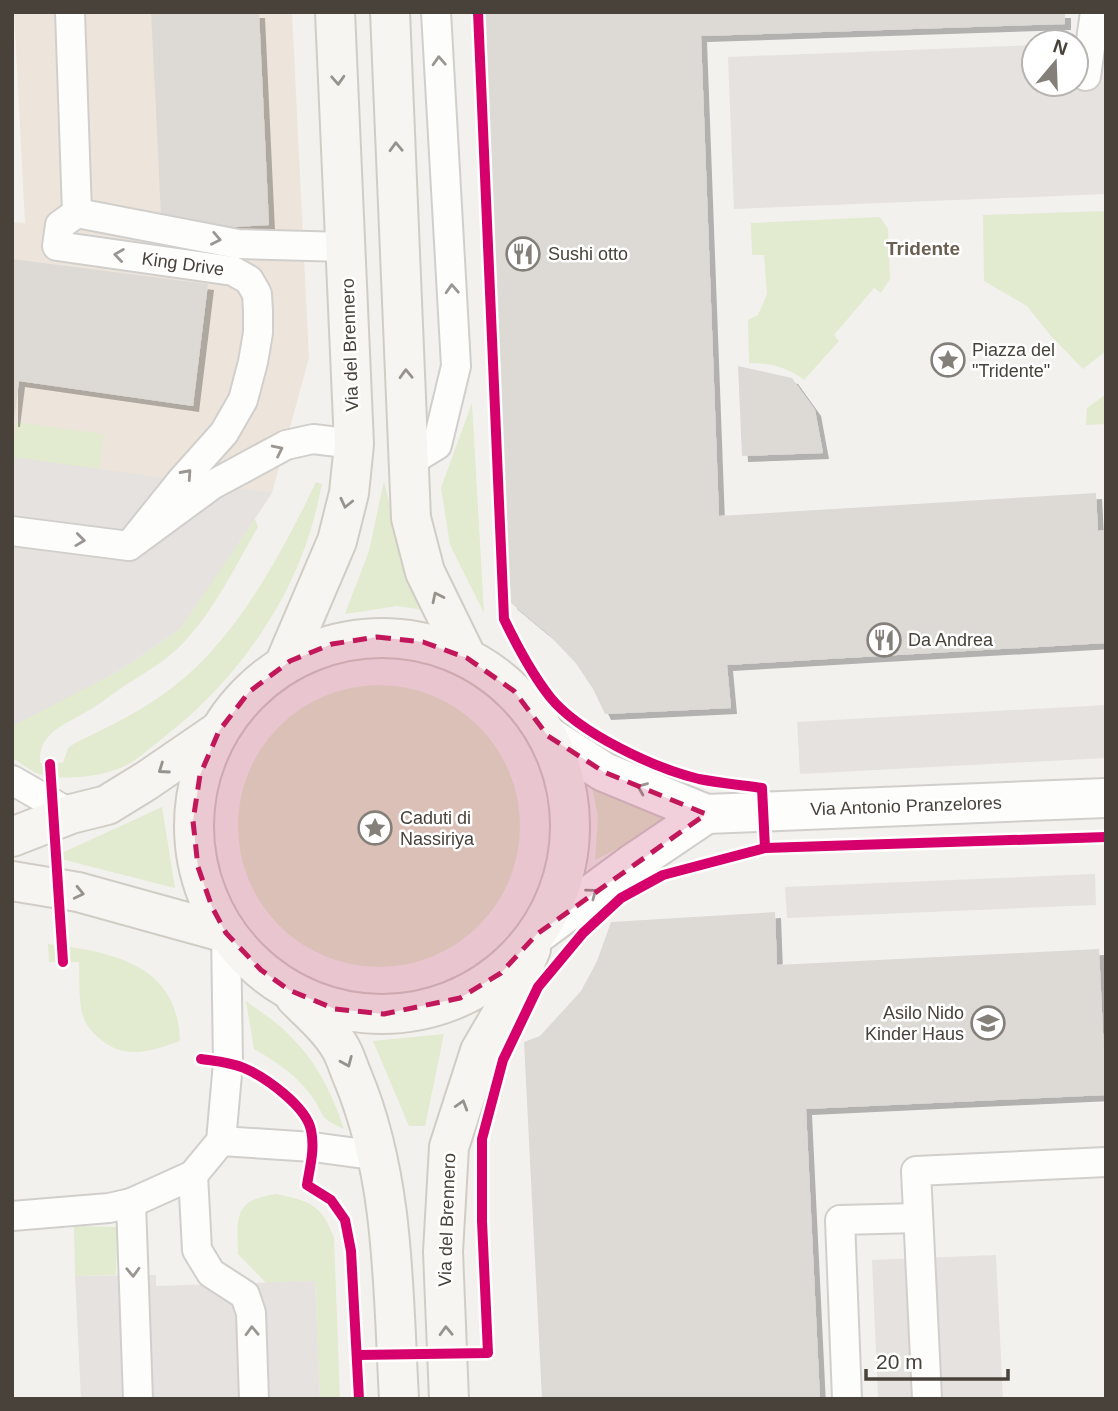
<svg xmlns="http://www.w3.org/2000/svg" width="1118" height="1411" font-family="Arial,sans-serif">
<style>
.commercial{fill:#ede5db}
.green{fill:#e2ead0}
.parking{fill:#e5e2df}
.building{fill:#dddad6;filter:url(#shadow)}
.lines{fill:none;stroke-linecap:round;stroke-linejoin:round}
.service-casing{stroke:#d1cfcc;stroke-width:32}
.minor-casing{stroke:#d1cfcc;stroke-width:42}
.secondary-casing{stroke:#d1cdc5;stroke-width:42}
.service{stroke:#fdfdfc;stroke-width:28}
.minor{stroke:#fdfdfc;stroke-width:38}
.secondary{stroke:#f6f5f1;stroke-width:38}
.cycleway-casing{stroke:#fff;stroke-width:15}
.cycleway{stroke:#d6006c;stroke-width:10}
.oneway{stroke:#9a9691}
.oneway2{stroke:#97938c}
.marked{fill:#c2185b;fill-opacity:0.2;stroke:#c2185b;stroke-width:5;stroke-dasharray:14 9;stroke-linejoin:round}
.labels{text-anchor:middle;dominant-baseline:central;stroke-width:5;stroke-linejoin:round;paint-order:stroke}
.poi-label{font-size:18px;fill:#49423a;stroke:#fff;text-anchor:start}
.street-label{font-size:18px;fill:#49423a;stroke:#fff}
.neighbourhood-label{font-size:19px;font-weight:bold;fill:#6b5f52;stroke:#fff}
</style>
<defs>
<filter id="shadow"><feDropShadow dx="6" dy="6" stdDeviation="0" flood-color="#0004"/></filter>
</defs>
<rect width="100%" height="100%" fill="#f3f1ee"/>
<path class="commercial" d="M14,12H292L309,358L272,493L191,616L86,690L12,726V222L25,223Z"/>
<g class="green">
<path d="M1106,211V351L1083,369L1051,336L1027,306L984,281L983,215Z"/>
<path d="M880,217L888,229L890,279L881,293L874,288L834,335L839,341L804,380C787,367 770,363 749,363L748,320L758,315L767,294L764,255H752L751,223Z"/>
<path d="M1106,394V424L1086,425L1087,408Z"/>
<path d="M472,403L484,613L450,545L441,488Z"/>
<path d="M16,422L104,434L99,469L12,457Z"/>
<path d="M384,481L401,552L424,610L397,606L345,614L369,551Z"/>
<path d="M316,482L322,484C314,526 300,567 279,604C246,662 207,705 153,746C144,753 134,762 123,767C100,777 63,781 39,774C30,771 21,763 12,758V726L119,671L180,629L255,519L258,527C236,565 216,607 186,640C168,661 140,675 117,691C107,698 97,706 86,712C64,725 38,733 40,763H63L68,748L75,743C109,726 143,711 173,687C236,639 282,553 316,482Z"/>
<circle cx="379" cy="826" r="141"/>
<path d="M589,774L696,815L643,836L595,860L598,816Z"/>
<path d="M162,807L175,888L53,857Z"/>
<path d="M48,944C111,952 178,963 180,1041C152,1051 124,1061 99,1038C92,1032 86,1025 83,1016C78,999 80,979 79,962H49Z"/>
<path d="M246,1001C262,1013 280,1024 293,1039C318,1064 333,1096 344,1129C317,1117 326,1116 311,1095C296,1075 275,1061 254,1049Z"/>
<path d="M444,1034L425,1126H409L373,1041Z"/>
<path d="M276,1194C309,1201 322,1204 334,1238L340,1399H320L315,1281L266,1283L238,1254C237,1216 234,1200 276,1194Z"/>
<path d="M74,1226L117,1227L116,1275L75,1276Z"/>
</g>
<g class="parking">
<path d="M1103,42L1106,194L734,209L728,57L1034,45V84H1076V43Z"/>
<path d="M12,457L272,493L180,629L119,671L12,726Z"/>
<path d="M1106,705V758L800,774L797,722Z"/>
<path d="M1095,874L1096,905L787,918L785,887Z"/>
<path d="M996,1255L1003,1399H878L872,1260Z"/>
<path d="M156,1275V1286L315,1281L320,1399H81L75,1276Z"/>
</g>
<g class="building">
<path d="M151,12H259L269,225L235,227L161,215Z"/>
<path d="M484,12H1065V24L701,36L719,516L1096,493L1098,531L1106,530V643L727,665L731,708L605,714L593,689L575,662L548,634L511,603L505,499Z"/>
<path d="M12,259L208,284L193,406L19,381L14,421H12Z"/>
<path d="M738,366L792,378L815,410L823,453L742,456Z"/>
<path d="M775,912L777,965L1099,949L1106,1095L806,1109L820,1399H542L524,1042L540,1036L581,991L597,961L611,922Z"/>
</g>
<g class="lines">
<defs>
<g id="service">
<path d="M70,12L77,213"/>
<path d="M1086,76L1095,12"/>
<path d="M77,213L60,225L57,246L233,271L249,280L257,294L258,311V333L253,362L243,400L224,433L182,480L129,546"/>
<path d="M77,213L238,244L346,247"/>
<path d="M409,462L437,445L456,366L436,12"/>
<path d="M12,531L129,546L212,485L286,445L313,439L354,444"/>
<path d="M12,780L71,814"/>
<path d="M221,1141L313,1147L379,1156"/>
<path d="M193,1175L197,1250L211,1273L245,1295L251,1313L254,1399"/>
<path d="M131,1203L138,1399"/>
<path d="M12,1216L109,1208L131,1203L193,1175L221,1141L228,1063L226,933"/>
<path d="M847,1399L840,1220L918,1218"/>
<path d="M927,1399L916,1171L1106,1162"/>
</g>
<g id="minor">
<path d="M548,736L604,772L706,814L1106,798"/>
<path d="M537,934L632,864L706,814"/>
</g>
<g id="secondary">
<path d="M390,12L411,518L425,572L467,658"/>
<circle cx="382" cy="826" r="188"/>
<path d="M284,665L337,541L349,493L354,444L335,12"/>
<path d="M12,837L71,814L107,805L146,781L219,731"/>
<path d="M12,881L78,892L226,933"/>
<path d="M295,997C311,1013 330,1029 341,1049C346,1058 349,1069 353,1078C395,1179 393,1292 399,1399"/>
<path d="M449,1399L443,1252L449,1147L480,1051L512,996L531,949"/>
</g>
</defs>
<use href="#service" class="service-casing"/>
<use href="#minor" class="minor-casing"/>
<use href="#secondary" class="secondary-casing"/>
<use href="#service" class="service"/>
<use href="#minor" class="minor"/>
<use href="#secondary" class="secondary"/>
<defs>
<g id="cycleway">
<path d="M478,12L504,619C517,646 531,673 550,697C579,733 654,768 699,779C719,783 741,785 762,788L765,848"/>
<path d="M50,764L63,962"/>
<path d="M201,1059C215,1061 230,1062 244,1068C265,1077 306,1106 311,1130C315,1149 310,1166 307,1185L331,1200L345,1220L351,1251L359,1399"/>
<path d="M358,1355L488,1353L482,1221V1139L503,1060L538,987L583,933L621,898L663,875L765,848L1106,837"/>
</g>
</defs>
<use href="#cycleway" class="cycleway-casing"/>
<use href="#cycleway" class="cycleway"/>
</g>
<defs><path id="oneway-chevron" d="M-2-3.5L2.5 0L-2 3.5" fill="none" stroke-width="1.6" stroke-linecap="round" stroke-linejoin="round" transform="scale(1.75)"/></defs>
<g class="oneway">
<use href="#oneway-chevron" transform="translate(439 61) rotate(-93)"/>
<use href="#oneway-chevron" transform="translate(216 239) rotate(11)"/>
<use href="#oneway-chevron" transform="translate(119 255) rotate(-172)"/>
<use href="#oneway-chevron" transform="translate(452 289) rotate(-93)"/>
<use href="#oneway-chevron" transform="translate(278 450) rotate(-26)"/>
<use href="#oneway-chevron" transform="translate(187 474) rotate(-48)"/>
<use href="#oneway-chevron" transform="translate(80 540) rotate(7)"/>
<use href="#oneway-chevron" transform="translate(642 788) rotate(-158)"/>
<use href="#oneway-chevron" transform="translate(592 893) rotate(-37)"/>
<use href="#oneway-chevron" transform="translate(133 1272) rotate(88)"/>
<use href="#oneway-chevron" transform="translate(252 1331) rotate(-92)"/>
</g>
<g class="oneway2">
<use href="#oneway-chevron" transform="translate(338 80) rotate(87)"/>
<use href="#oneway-chevron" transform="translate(396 147) rotate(-92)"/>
<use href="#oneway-chevron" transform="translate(406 374) rotate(-92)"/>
<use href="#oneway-chevron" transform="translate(346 503) rotate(103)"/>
<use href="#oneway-chevron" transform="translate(437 597) rotate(-116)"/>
<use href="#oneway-chevron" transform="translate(163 769) rotate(145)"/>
<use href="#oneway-chevron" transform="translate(79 893) rotate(13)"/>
<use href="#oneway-chevron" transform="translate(347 1062) rotate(67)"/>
<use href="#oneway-chevron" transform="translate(462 1105) rotate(-73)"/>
<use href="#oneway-chevron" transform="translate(446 1331) rotate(-92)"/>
</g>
<path class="marked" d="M377,637L423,642L467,658L514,691L548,736L604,772L706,814L537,934L501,973L460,998L384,1014L335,1009L289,990L261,970L226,933L212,907L198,867L193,821L200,775L219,731L249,692L290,661L332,644Z"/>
<defs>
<symbol id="restaurant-ring" viewBox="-11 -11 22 22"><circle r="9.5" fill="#fff" stroke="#847f79" stroke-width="1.5"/><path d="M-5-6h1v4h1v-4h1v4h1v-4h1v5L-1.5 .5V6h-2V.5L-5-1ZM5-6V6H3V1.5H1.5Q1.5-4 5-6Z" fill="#847f79"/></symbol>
<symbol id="sight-ring" viewBox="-11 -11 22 22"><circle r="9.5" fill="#fff" stroke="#847f79" stroke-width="1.5"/><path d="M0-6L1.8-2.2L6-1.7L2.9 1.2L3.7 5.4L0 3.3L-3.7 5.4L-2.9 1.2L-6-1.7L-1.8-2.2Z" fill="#847f79"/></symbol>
<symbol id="school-ring" viewBox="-11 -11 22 22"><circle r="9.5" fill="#fff" stroke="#847f79" stroke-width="1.5"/><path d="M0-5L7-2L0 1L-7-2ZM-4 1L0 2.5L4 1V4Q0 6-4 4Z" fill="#847f79"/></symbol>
</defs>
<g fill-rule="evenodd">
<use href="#restaurant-ring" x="504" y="235" width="38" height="38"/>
<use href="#sight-ring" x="929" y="341" width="38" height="38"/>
<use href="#restaurant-ring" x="865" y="621" width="38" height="38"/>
<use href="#sight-ring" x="356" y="809" width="38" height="38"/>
<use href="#school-ring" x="969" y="1004" width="38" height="38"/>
</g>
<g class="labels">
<g class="poi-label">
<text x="548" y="254">Sushi otto</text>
<text x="972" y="350">Piazza del<tspan x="972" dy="21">"Tridente"</tspan></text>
<text x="908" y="640">Da Andrea</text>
<text x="400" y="818">Caduti di<tspan x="400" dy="21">Nassiriya</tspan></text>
<text x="964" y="1013" text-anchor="end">Asilo Nido<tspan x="964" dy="21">Kinder Haus</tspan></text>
</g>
<g class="street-label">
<text transform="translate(183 264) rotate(8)">King Drive</text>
<text transform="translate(350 345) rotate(-92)">Via del Brennero</text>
<text transform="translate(906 806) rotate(-2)">Via Antonio Pranzelores</text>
<text transform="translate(447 1220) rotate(-88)">Via del Brennero</text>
</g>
<g class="neighbourhood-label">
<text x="923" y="248">Tridente</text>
</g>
</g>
<rect width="1118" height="1411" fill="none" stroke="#49423a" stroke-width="28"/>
<g transform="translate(1055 63) rotate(19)"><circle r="33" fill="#ffffff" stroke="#b6b3b0" stroke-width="2"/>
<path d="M0-5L12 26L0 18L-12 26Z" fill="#847f79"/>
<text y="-10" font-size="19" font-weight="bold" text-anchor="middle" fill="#49423a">N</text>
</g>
<path d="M866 1369v10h142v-10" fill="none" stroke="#49423a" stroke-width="3.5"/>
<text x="876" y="1369" font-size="21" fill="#49423a" stroke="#ffffff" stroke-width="5" paint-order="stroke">20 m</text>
</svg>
